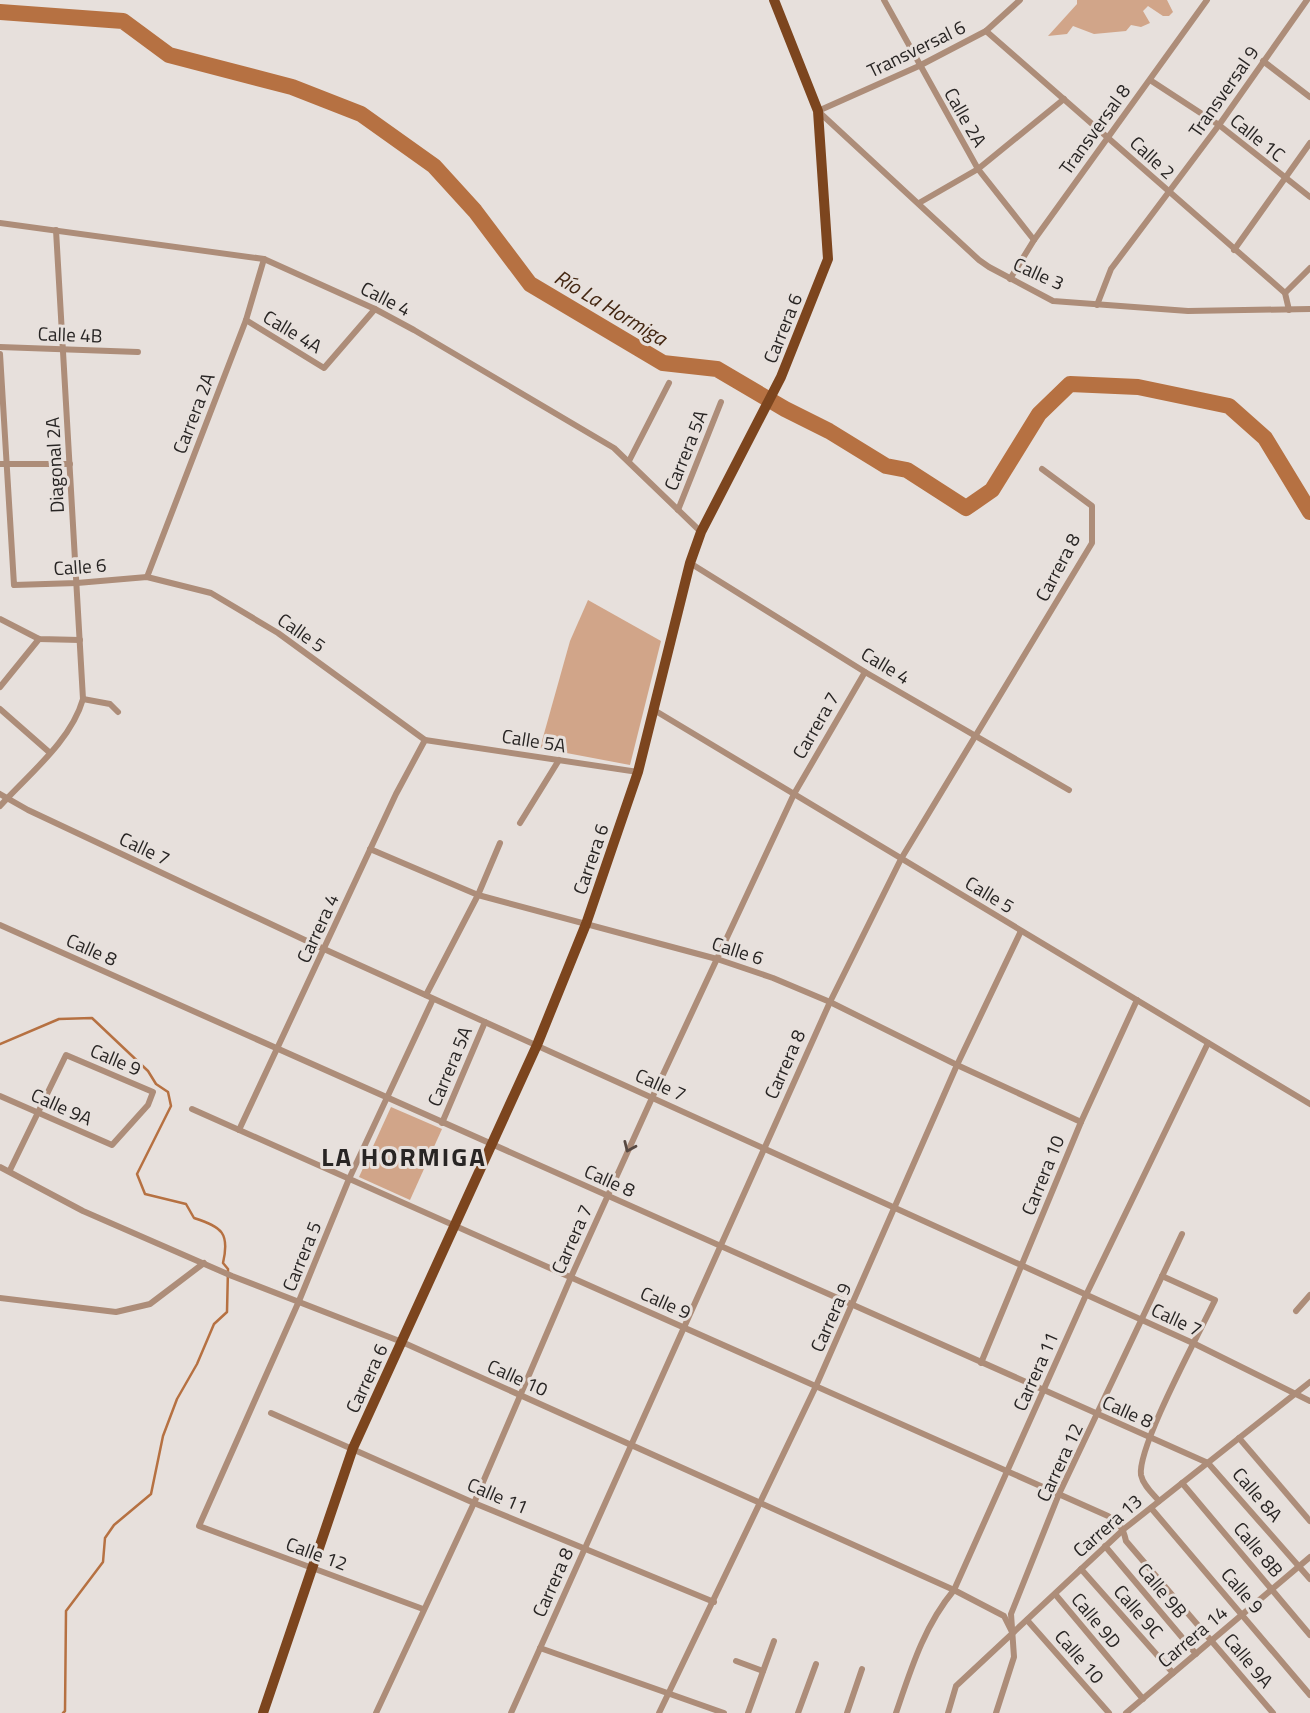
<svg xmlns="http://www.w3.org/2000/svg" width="1310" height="1713" font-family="'Titillium Web',sans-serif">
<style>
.green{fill:#d1a589}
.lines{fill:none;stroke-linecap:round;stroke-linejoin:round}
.stream{stroke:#b67142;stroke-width:2.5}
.river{stroke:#b67142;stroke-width:16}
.minor{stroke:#ad8d79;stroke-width:6}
.primary{stroke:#7c451e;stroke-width:10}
.oneway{stroke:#574942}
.labels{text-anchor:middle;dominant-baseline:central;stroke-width:6;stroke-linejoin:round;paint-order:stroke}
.street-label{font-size:19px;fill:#282524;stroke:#e7e0dc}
.water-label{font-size:21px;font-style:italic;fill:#442712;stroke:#e7e0dc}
.district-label{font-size:26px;font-weight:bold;letter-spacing:2px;fill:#282524;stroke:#e7e0dc}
</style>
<rect width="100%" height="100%" fill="#e7e0dc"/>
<g class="green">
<path d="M1077,0H1167L1173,12L1169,16H1163L1148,6L1143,11L1150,23L1141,27L1131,25L1126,31L1094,34L1073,26L1067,34L1048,36L1077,4Z"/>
<path d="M588,600L661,641L630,765L540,748L570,641Z"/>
<path d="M391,1107L442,1129L410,1200L359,1177Z"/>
</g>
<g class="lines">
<path class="stream" d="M0,1044L59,1019L92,1018L148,1071L156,1084L168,1092L171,1106L137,1174L145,1194L186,1204L194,1218C222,1227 230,1233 223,1263L228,1269L227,1312L214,1324L197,1364L177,1399L163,1436L151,1494L114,1525L105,1538L103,1562L66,1611L65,1711L63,1713"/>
<path class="river" d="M0,12L123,21L169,55L292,87L361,114L434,166L475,211L530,284L663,363L717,369L785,409L829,431L886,466L907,470L966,508L992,490L1039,414L1070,384L1138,387L1229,406L1265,438L1310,512"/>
<g class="minor">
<path d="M884,0L978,169L1034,240"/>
<path d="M1020,0L986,31L919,66L818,111L979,260L989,267L1053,301L1188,311L1310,309"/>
<path d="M986,31L1285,293L1289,310"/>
<path d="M1263,61L1310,97"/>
<path d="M1150,80L1219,125L1310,197"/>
<path d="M919,203L978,169L1064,99"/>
<path d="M0,223L264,259L375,309L414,330L614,448L701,532"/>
<path d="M1234,250L1310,143"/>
<path d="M1010,279L1034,240L1207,0"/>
<path d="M1285,293L1310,268"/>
<path d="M1097,305L1111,269L1219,125L1307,0"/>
<path d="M246,320L324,368L375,309"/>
<path d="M0,347L138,352"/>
<path d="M0,354L14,585L77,583L147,577L211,593L278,633L425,740L638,772"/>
<path d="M629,461L669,383"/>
<path d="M0,464H70"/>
<path d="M678,510L721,402"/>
<path d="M690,563L865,672L1069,790"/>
<path d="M147,577L246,320L264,259"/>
<path d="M0,619L39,639L80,640"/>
<path d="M0,687L39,639"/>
<path d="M83,699L110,704L118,712"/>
<path d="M0,709L49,752"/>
<path d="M654,710L1310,1104"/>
<path d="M0,794L28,810L324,949L1195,1344L1310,1401"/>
<path d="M0,806C29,774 71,741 83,699L56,230"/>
<path d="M520,823L559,760"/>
<path d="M370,849L478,895L717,959L773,978L830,1002L957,1065L1081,1122"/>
<path d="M0,925L1208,1463L1310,1579"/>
<path d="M426,995L478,895L500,843"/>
<path d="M0,1096L112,1145L148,1105L153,1092L66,1055L10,1170"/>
<path d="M192,1109L1108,1516C1119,1523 1123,1527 1126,1541L1273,1713"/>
<path d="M442,1123L485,1022"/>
<path d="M239,1130L396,794L425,740"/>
<path d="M0,1167L83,1211L232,1276L402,1342L954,1590L1004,1616L1012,1632"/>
<path d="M0,1298L116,1312L150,1304L204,1263"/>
<path d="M1296,1311L1310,1295"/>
<path d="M981,1363L1081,1122L1137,1000"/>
<path d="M271,1413L474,1503L714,1602"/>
<path d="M1239,1438L1310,1521"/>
<path d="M1182,1483L1310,1635"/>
<path d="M1159,1501C1152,1493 1143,1485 1141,1475C1137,1447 1200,1332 1215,1300L1162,1276"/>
<path d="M1151,1508L1310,1695"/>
<path d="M1105,1546L1196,1654"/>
<path d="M1081,1569L1173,1673"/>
<path d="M1055,1594L1143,1699"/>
<path d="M423,1609L199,1526L299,1301L349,1179L433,999"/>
<path d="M1027,1620L1109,1713"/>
<path d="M540,1648L724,1713"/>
<path d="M736,1661L763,1671"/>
<path d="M376,1713L474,1503L571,1277L652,1098L794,794L865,672"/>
<path d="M511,1713L830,1002L901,859L1092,543V506L1042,469"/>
<path d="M659,1713L816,1386L957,1065L1021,931"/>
<path d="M748,1713L774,1641"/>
<path d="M798,1713L816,1664"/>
<path d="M847,1713L862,1669"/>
<path d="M896,1713C911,1669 924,1626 954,1590L1086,1295L1208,1043"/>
<path d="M948,1713L956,1686L1124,1529L1310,1382"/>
<path d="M996,1713L1014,1657L1011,1614L1059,1494L1182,1234"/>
<path d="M1126,1713L1310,1557"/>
</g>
<path class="primary" d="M263,1713L353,1448L537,1045L586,924L638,772L690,563L701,532L781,377L828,259L818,111L774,0"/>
</g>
<defs><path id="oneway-chevron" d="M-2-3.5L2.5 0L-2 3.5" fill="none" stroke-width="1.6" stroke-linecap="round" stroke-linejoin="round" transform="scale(1.75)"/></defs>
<use class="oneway" href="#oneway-chevron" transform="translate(629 1147) rotate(114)"/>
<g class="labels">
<g class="street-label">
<text transform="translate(916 48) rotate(-26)">Transversal 6</text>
<text transform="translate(1223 91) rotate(-55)">Transversal 9</text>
<text transform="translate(966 117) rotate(60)">Calle 2A</text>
<text transform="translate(1094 129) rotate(-54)">Transversal 8</text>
<text transform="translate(1258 137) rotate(39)">Calle 1C</text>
<text transform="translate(1153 157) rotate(43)">Calle 2</text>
<text transform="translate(1039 273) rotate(24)">Calle 3</text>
<text transform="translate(386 298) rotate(27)">Calle 4</text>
<text transform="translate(782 328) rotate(-68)">Carrera 6</text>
<text transform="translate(293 331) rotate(31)">Calle 4A</text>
<text transform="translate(70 334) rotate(2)">Calle 4B</text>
<text transform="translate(193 413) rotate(-69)">Carrera 2A</text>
<text transform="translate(685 450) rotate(-68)">Carrera 5A</text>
<text transform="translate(54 465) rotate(-93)">Diagonal 2A</text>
<text transform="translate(80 566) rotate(-4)">Calle 6</text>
<text transform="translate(1057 567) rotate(-62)">Carrera 8</text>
<text transform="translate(302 632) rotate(35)">Calle 5</text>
<text transform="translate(886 665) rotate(31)">Calle 4</text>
<text transform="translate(815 725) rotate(-60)">Carrera 7</text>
<text transform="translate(534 740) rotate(9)">Calle 5A</text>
<text transform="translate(145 848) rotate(25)">Calle 7</text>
<text transform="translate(590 859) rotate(-71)">Carrera 6</text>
<text transform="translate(990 894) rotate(31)">Calle 5</text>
<text transform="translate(317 928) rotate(-65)">Carrera 4</text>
<text transform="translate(92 949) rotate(24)">Calle 8</text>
<text transform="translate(738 950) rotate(18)">Calle 6</text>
<text transform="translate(116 1059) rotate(23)">Calle 9</text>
<text transform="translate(784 1064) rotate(-66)">Carrera 8</text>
<text transform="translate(449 1066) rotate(-67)">Carrera 5A</text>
<text transform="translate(661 1084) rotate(24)">Calle 7</text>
<text transform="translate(62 1106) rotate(24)">Calle 9A</text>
<text transform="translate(1042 1175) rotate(-68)">Carrera 10</text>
<text transform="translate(610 1180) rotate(24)">Calle 8</text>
<text transform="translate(571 1239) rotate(-66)">Carrera 7</text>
<text transform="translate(301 1256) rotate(-68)">Carrera 5</text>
<text transform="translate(666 1302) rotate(24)">Calle 9</text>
<text transform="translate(830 1317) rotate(-66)">Carrera 9</text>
<text transform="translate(1177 1319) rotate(25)">Calle 7</text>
<text transform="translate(1035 1371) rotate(-66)">Carrera 11</text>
<text transform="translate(518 1377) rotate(24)">Calle 10</text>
<text transform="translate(366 1378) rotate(-65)">Carrera 6</text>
<text transform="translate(1128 1411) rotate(24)">Calle 8</text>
<text transform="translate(1059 1462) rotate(-65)">Carrera 12</text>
<text transform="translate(1258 1494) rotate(49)">Calle 8A</text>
<text transform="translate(498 1495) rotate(23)">Calle 11</text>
<text transform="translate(1107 1525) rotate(-41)">Carrera 13</text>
<text transform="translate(1259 1549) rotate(50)">Calle 8B</text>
<text transform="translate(317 1553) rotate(20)">Calle 12</text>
<text transform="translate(552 1582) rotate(-66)">Carrera 8</text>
<text transform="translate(1163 1590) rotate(50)">Calle 9B</text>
<text transform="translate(1243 1590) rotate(49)">Calle 9</text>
<text transform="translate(1139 1611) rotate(49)">Calle 9C</text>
<text transform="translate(1097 1620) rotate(50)">Calle 9D</text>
<text transform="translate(1192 1636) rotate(-40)">Carrera 14</text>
<text transform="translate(1080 1656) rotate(49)">Calle 10</text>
<text transform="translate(1249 1660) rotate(50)">Calle 9A</text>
</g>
<g class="water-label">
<text transform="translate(611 307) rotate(31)">Río La Hormiga</text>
</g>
<g class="district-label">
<text x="404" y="1156">LA HORMIGA</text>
</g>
</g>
</svg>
